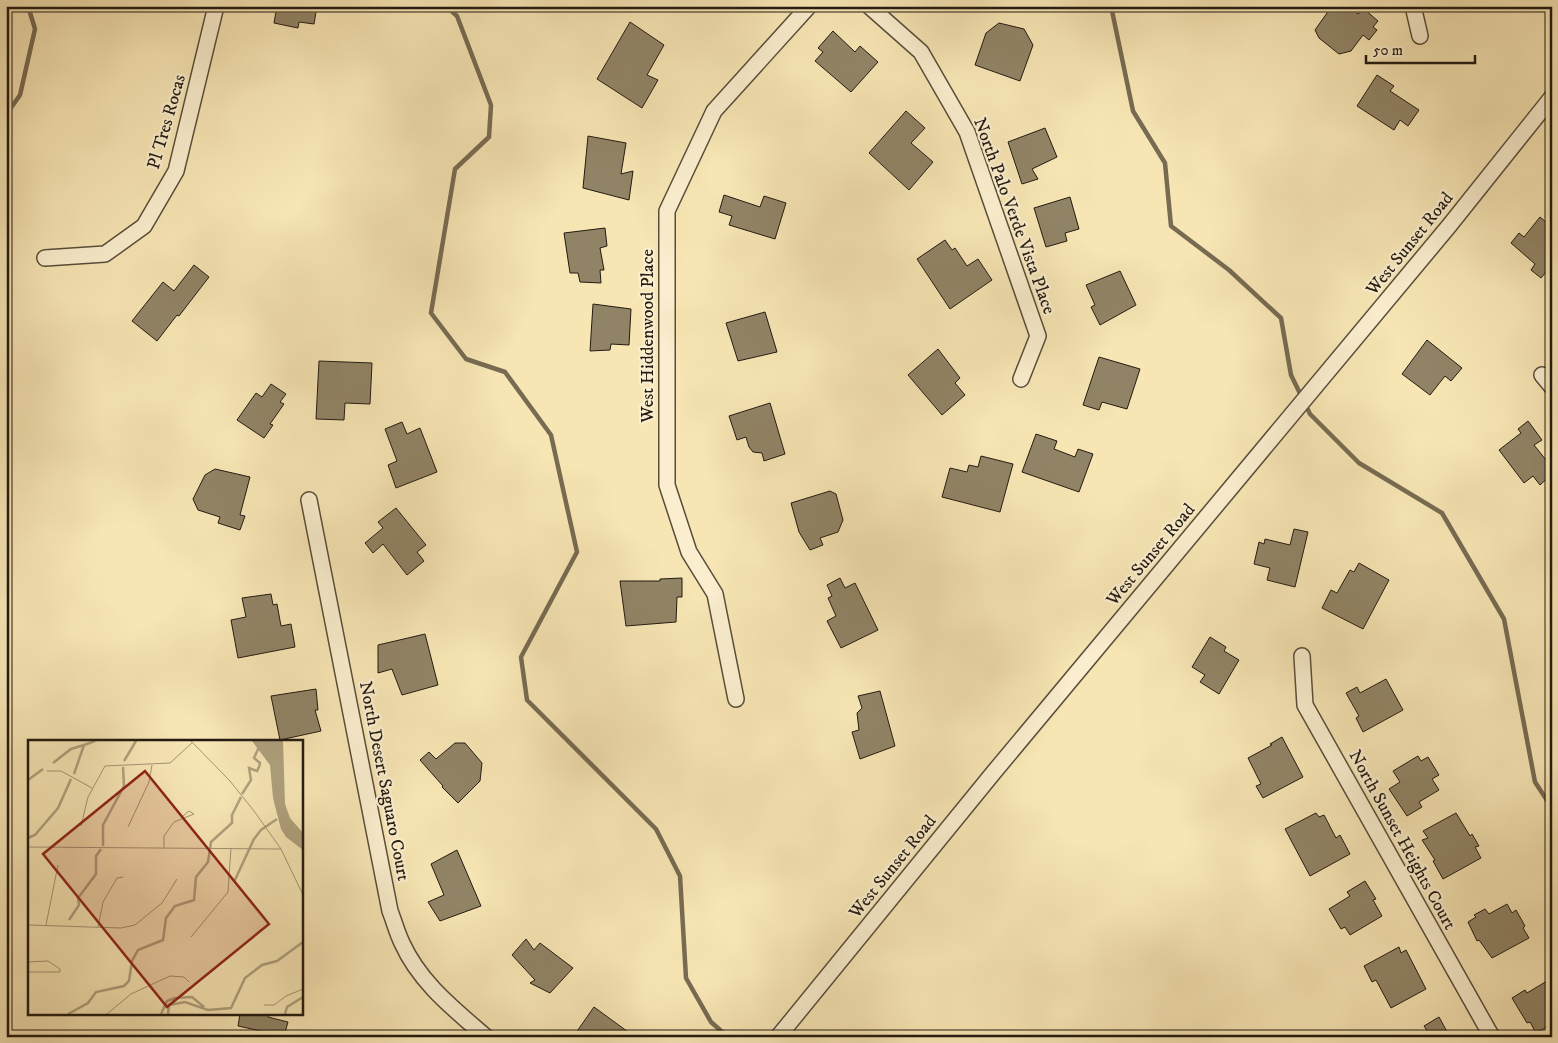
<svg xmlns="http://www.w3.org/2000/svg" width="1558" height="1043" font-family="'IM FELL DW Pica',serif">
<style>
.lines{fill:none;stroke-linecap:round;stroke-linejoin:round}
.stream{stroke:#776b52;stroke-width:4.5}
.building{fill:#918466;stroke:#231b11}
.minor-casing{stroke:#584e3a;stroke-width:18}
.minor{stroke:#faeece;stroke-width:15}
.labels{text-anchor:middle;dominant-baseline:central;stroke-width:4.5;stroke-linejoin:round;paint-order:stroke}
.street-label{font-size:18px;fill:#231b11;stroke:#faeece}
.inset-river{fill:none;stroke:#afa07d;stroke-width:2.5}
.inset-road{fill:none;stroke:#a29473;stroke-width:1}
.view{fill:#8f2418;fill-opacity:0.15;stroke:#8f2418;stroke-width:2.5}
.inset-edge{fill:none;stroke:#231b11;stroke-width:2.5}
</style>
<rect width="100%" height="100%" fill="#f7e5b4"/>
<filter id="stains"><feTurbulence type="fractalNoise" baseFrequency=".004" numOctaves="4"/><feColorMatrix values="0 0 0 0 .2 0 0 0 0 .09 0 0 0 0 .02 0 0 0 .5 -.17"/></filter>
<radialGradient id="worn" r=".72"><stop offset=".6" stop-color="#630" stop-opacity="0"/><stop offset="1" stop-color="#630" stop-opacity=".3"/></radialGradient>
<g class="lines">
<g class="stream">
<path d="M446,6L457,16L491,105L489,137L455,169L431,313L466,359L505,372L551,435L577,552L521,657L527,700L656,829L680,876L686,978L711,1022L728,1037"/>
<path d="M1111,6L1133,111L1165,163L1171,226L1229,270L1281,318L1291,375L1310,414L1359,463L1442,513L1504,619L1535,782L1552,808"/>
<path d="M6,115L20,95L35,29L28,6"/>
<path d="M431,1036V1037"/>
</g>
</g>
<g class="building">
<path d="M277,6H317L314,24L299,22L298,28L274,23Z"/>
<path d="M1332,6H1347L1358,14L1364,9L1378,21L1373,27L1377,30L1369,40L1363,35L1351,51L1339,54L1319,38L1315,30Z"/>
<path d="M630,22L664,45L647,75L658,80L642,108L597,79Z"/>
<path d="M999,23L1024,29L1033,45L1020,81L975,65L986,33Z"/>
<path d="M833,31L855,52L860,46L878,62L851,92L815,61L823,52L818,48Z"/>
<path d="M1377,75L1394,86L1390,91L1419,110L1408,126L1400,120L1394,130L1357,106Z"/>
<path d="M906,111L925,128L911,143L933,162L909,190L869,153Z"/>
<path d="M1045,128L1057,157L1032,169L1038,179L1022,184L1008,142Z"/>
<path d="M588,136L626,143L621,174L633,171L629,200L583,188Z"/>
<path d="M724,195L760,207L764,196L786,203L775,239L729,225L732,216L719,212Z"/>
<path d="M1070,197L1079,229L1065,233L1067,241L1046,247L1034,208Z"/>
<path d="M1540,217L1552,227V265L1541,278L1531,270L1535,264L1511,243L1519,233L1524,237Z"/>
<path d="M605,228L607,246L600,248L604,270H600L601,283L580,282L578,273H570L564,233Z"/>
<path d="M945,240L952,250L955,248L967,266L978,259L992,280L950,309L917,259Z"/>
<path d="M194,265L209,277L179,316L177,315L157,341L132,321L163,282L174,291Z"/>
<path d="M1120,271L1136,305L1100,325L1091,307L1095,305L1086,285Z"/>
<path d="M593,304L631,309L629,345L611,344L610,350L590,351Z"/>
<path d="M765,312L777,352L738,361L726,323Z"/>
<path d="M1427,340L1462,368L1451,381L1445,376L1430,395L1402,374Z"/>
<path d="M938,349L960,378L955,383L965,395L942,415L908,375Z"/>
<path d="M1099,357L1140,369L1127,409L1102,402L1099,410L1083,405Z"/>
<path d="M319,361L372,363L370,404L345,403L344,420L316,419Z"/>
<path d="M271,384L286,394L280,402L284,404L270,424L273,425L264,438L237,420L256,393L262,397Z"/>
<path d="M770,403L785,454L764,461L762,453L753,452L749,447L746,437L737,440L729,416Z"/>
<path d="M1528,421L1542,440L1534,445L1550,465L1547,468L1552,474L1540,485L1533,476L1524,483L1499,450L1521,433L1518,429Z"/>
<path d="M402,422L407,434L420,428L437,472L396,488L388,465L397,461L385,429Z"/>
<path d="M1036,434L1057,441L1054,449L1075,457L1078,449L1093,454L1079,492L1022,472Z"/>
<path d="M981,456L1013,464L1000,512L942,497L950,468L967,472L969,465L978,467Z"/>
<path d="M215,469L250,477L240,515L245,516L240,530L218,523L220,517L198,510L193,499L205,475Z"/>
<path d="M830,491L836,494L843,520L838,532L820,538L823,545L810,550L799,532L791,503Z"/>
<path d="M396,508L426,545L417,552L424,561L407,575L383,544L373,553L365,543L383,528L378,522Z"/>
<path d="M1294,529L1308,532L1295,587L1267,580L1270,568L1254,564L1259,542L1264,544L1265,539L1290,545Z"/>
<path d="M1359,563L1389,580L1363,629L1322,608L1331,590L1337,593L1350,570L1354,572Z"/>
<path d="M682,578V597H677L676,622L626,626L620,581H660V579Z"/>
<path d="M840,578L845,588L855,583L878,630L841,648L827,621L836,616L828,598L832,596L827,585Z"/>
<path d="M271,594L273,605L277,604L281,626L291,624L295,647L238,658L231,620L246,617L242,598Z"/>
<path d="M425,634L438,685L402,695L392,669L378,673V645Z"/>
<path d="M1210,637L1226,647L1224,651L1239,660L1219,694L1200,682L1205,675L1192,667Z"/>
<path d="M1386,679L1403,710L1363,732L1356,718L1359,716L1346,693L1357,687L1360,693Z"/>
<path d="M316,689L318,710H315L321,731L280,740L271,696Z"/>
<path d="M880,691L895,746L860,759L852,732L859,730L857,713L862,708L858,696Z"/>
<path d="M1282,737L1303,777L1263,798L1256,786L1261,784L1248,758L1272,745L1270,744Z"/>
<path d="M455,743H465L482,763L480,781L458,803L442,787L443,786L420,760L429,752L436,759Z"/>
<path d="M1418,756L1421,761L1428,757L1439,775L1432,779L1439,790L1419,802L1422,807L1407,816L1389,789L1400,782L1393,771Z"/>
<path d="M1316,813L1319,817L1324,815L1336,838L1340,835L1350,854L1310,876L1285,829Z"/>
<path d="M1456,813L1470,836L1472,834L1479,846L1475,847L1481,858L1443,879L1433,861L1435,860L1422,840L1428,838L1423,831Z"/>
<path d="M457,850L481,906L440,921L428,902L444,895L431,864Z"/>
<path d="M1365,881L1376,899L1373,900L1382,916L1350,935L1345,927L1341,929L1329,909L1350,896L1347,892Z"/>
<path d="M1507,904L1512,913L1516,910L1525,926L1523,928L1529,938L1492,958L1479,940L1477,941L1468,922L1476,917L1474,915L1485,909L1489,914Z"/>
<path d="M526,939L534,950L540,943L573,968L550,993L530,983L535,980L512,955Z"/>
<path d="M1399,947L1401,953L1406,950L1426,989L1391,1008L1376,980L1372,982L1364,966Z"/>
<path d="M1552,978V1024L1536,1033L1530,1022L1527,1023L1512,998L1525,990L1527,993Z"/>
<path d="M594,1007L635,1037H573Z"/>
<path d="M240,1014H268V1017L288,1022L284,1036L238,1026Z"/>
<path d="M1439,1017L1450,1037H1431L1424,1026Z"/>
</g>
<g class="lines">
<defs>
<g id="minor">
<path d="M869,6L921,52L967,132L1038,336L1021,379"/>
<path d="M1413,6L1420,36"/>
<path d="M45,258L105,254L144,226L176,171L216,6"/>
<path d="M1542,375L1552,387"/>
<path d="M309,500L390,911C394,921 397,933 402,943C420,983 454,1009 486,1037"/>
<path d="M1302,656L1305,705L1492,1037"/>
<path d="M736,699L715,594L689,552L667,485V211L714,111L809,6"/>
<path d="M778,1037L994,772L1449,226L1552,97"/>
</g>
</defs>
<use href="#minor" class="minor-casing"/>
<use href="#minor" class="minor"/>
</g>
<g class="labels">
<g class="street-label">
<text transform="translate(167 122) rotate(-74)">Pl Tres Rocas</text>
<text transform="translate(1014 216) rotate(70)">North Palo Verde Vista Place</text>
<text transform="translate(1410 244) rotate(-51)">West Sunset Road</text>
<text transform="translate(648 336) rotate(-90)">West Hiddenwood Place</text>
<text transform="translate(1151 555) rotate(-50)">West Sunset Road</text>
<text transform="translate(384 781) rotate(79)">North Desert Saguaro Court</text>
<text transform="translate(1402 840) rotate(61)">North Sunset Heights Court</text>
<text transform="translate(893 867) rotate(-51)">West Sunset Road</text>
</g>
</g>
<g transform="translate(28 740)">
<rect width="275" height="275" fill="#f7e5b4"/>
<path d="M224,1H255L257,64L262,78L275,93V110L258,97L253,89L245,58L242,25Z" fill="#afa07d"/>
<path class="inset-river" d="M96,21L108,1M25,23L43,9L56,5M46,34L56,5L67,1M0,40L15,29M214,54L223,40L221,28L229,31L231,27L232,23L226,18L231,7M0,98L7,95L30,68L43,39M75,106V85L96,46L95,27M206,142L226,99L233,90L249,79M41,180L51,165L50,158L68,134V116L73,109M40,274L60,263L68,252L96,246L101,241L104,221L110,210L135,200L138,178L147,166L166,160L168,137L180,122L183,102L204,83V75L213,57M133,274L139,261L147,258L164,257L176,267M140,274L141,265L157,262L180,270L203,268L217,238L234,225L249,221L275,202M257,274L259,267L275,257"/>
<path class="inset-road" d="M163,1L202,41L226,71L253,109L275,155M19,31H33L64,48M53,86L60,57L77,26L142,23L165,2M100,87L121,42L124,25M0,107L253,109M136,108V96L146,82L166,74L161,71L154,77M0,185L93,188L107,185L134,163L149,139M18,185L30,125M70,187L75,162L89,138L95,137M163,197L200,152L203,108M0,222L20,221L32,229V232H0M236,265H246L258,256L275,249M79,274L103,254L142,236L156,237L161,242"/>
<path class="view" d="M117,31L241,184L139,267L15,114Z"/>
<rect width="275" height="275" class="inset-edge"/>
</g>
<rect width="1558" height="1043" fill="none" stroke="#f7e5b4" stroke-width="25"/>
<rect x="8" y="8" width="1543" height="1028" fill="none" stroke="#231b11" stroke-width="2.5"/>
<rect x="12" y="12" width="1533" height="1018" fill="none" stroke="#231b11"/>
<path d="M1366 55v8h109v-8" fill="none" stroke="#231b11" stroke-width="2.5"/>
<text x="1373" y="55" font-size="15" fill="#231b11" stroke="#faeece" stroke-width="4" paint-order="stroke">50 m</text>
<rect width="100%" height="100%" filter="url(#stains)"/>
<rect width="100%" height="100%" fill="url(#worn)"/>
</svg>
